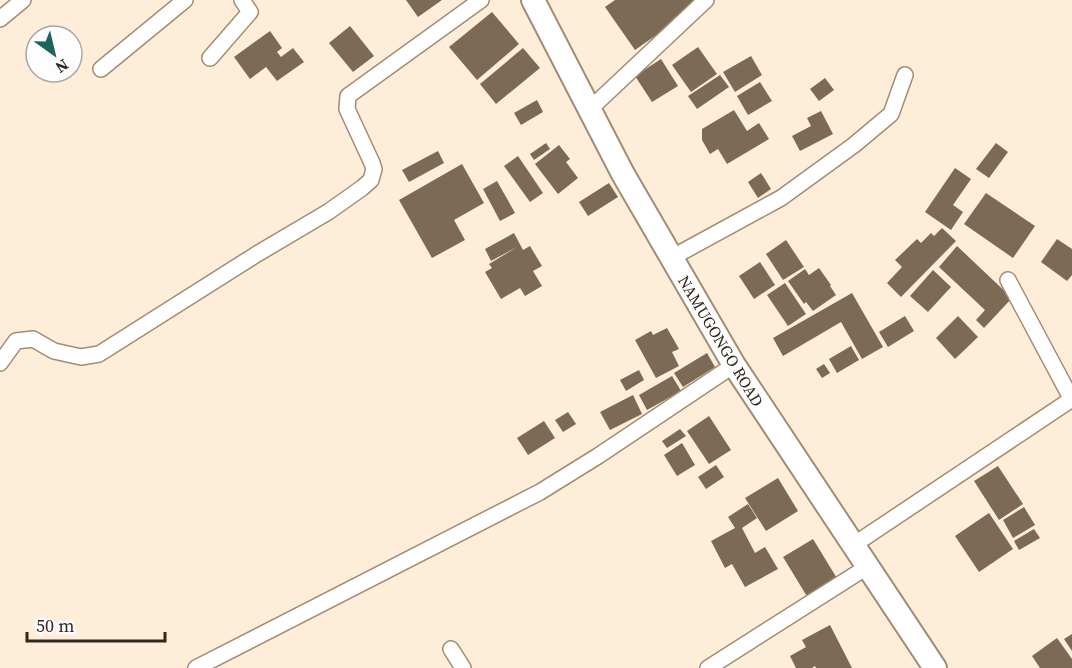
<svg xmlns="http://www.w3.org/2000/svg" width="1072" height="668" font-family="'Source Serif 4',serif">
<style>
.building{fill:#7d6a54}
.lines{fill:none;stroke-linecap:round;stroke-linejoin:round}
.street-casing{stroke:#a18d75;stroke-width:18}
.secondary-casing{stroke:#a18d75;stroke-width:26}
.street{stroke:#fff;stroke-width:15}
.secondary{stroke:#fff;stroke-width:22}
.labels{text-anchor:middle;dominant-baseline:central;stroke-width:6;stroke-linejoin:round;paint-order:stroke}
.street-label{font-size:16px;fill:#31291f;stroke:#fdfdfd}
</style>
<rect width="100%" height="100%" fill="#feedd8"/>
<g class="building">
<path d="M406,0H442L418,17Z"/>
<path d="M615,0H695L699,5L635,50L605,7Z"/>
<path d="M492,12L519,44L477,80L449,47Z"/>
<path d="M350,26L374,56L353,72L329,43Z"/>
<path d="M270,31L282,48L277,52L281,57L293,48L304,62L277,81L266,67L250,79L234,57Z"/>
<path d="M698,47L717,74L691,92L672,65Z"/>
<path d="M523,48L540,68L496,104L480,84Z"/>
<path d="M751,56L762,75L735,92L723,72Z"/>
<path d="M661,59L678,86L652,102L635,76Z"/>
<path d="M720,75L729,87L697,109L688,96Z"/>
<path d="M825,78L834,90L819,101L810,89Z"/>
<path d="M760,82L772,101L748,115L737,96Z"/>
<path d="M537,100L543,112L521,125L514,113Z"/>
<path d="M734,110L747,131L759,123L769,139L727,164L718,149L710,154L702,140V129Z"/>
<path d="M821,111L833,134L800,151L792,136L811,126L807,118Z"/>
<path d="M546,143L550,149L534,160L530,154Z"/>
<path d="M996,143L1008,152L989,178L976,169Z"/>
<path d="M559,145L570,159L566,162L578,178L558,194L535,164Z"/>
<path d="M438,151L444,163L409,182L402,170Z"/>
<path d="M518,156L543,193L530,202L504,166Z"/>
<path d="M462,164L484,203L454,220L465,240L432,258L399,200Z"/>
<path d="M955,168L971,179L953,205L963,212L951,230L925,212Z"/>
<path d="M761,173L771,189L758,198L748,182Z"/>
<path d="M497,181L515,213L500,221L483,189Z"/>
<path d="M609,183L618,197L588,216L579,202Z"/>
<path d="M986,193L1035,226L1013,258L964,224Z"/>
<path d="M942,228L956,241L901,297L887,283L902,267L895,260L917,239L921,243L931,233L934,236Z"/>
<path d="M514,233L523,250L530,246L542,266L533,271L542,286L525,296L520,288L501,299L485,272L492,268L489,264L517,247L491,261L485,249Z"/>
<path d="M1057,239L1072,249V275L1067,281L1041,262Z"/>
<path d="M786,240L804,267L783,280L766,254Z"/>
<path d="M957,246L1012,298L984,328L976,320L985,310L939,267Z"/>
<path d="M760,262L775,285L754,299L739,276Z"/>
<path d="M819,268L831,285L830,286L836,295L813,311L806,302L804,304L788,281L805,269L809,275Z"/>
<path d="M933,270L951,287L928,312L910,296Z"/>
<path d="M785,283L806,314L788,326L767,295Z"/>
<path d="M852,293L883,347L862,359L841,322L783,356L773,338Z"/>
<path d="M905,316L914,331L888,347L879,332Z"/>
<path d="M958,316L978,337L955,359L936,338Z"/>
<path d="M667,328L679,349L672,352L679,366L656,378L635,340L651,331L653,335Z"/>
<path d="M851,346L859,360L837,373L829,359Z"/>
<path d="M707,353L715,367L683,387L674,373Z"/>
<path d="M824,364L830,373L822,378L816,369Z"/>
<path d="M639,370L644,380L626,391L620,380Z"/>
<path d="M672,376L681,391L647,410L639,395Z"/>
<path d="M633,395L642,414L610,430L600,412Z"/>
<path d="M568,412L576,424L563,432L555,420Z"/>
<path d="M709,416L731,450L709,464L687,431Z"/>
<path d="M544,421L555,438L528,455L517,438Z"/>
<path d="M680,429L686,436L667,448L662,441Z"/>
<path d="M682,443L695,465L677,476L664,455Z"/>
<path d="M716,465L724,477L706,489L698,477Z"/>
<path d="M998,466L1023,504L999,520L974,481Z"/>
<path d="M778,478L798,511L766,531L745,498Z"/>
<path d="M748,504L757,518L742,528L755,553L765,547L778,569L745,587L732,564L725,568L711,541L735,528L728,517Z"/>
<path d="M1024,507L1035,525L1013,538L1003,520Z"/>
<path d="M989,513L1013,549L979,572L955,536Z"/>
<path d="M1034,529L1040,538L1019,550L1014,541Z"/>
<path d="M813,539L838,580L808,598L783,557Z"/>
<path d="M830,625L852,668H816L815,666L812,668H796L790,656L806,647L802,640Z"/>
<path d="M1072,634V651L1064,639Z"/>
<path d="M1057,638L1072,659V668H1040L1032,656Z"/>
</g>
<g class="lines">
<defs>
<g id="street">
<path d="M0,19L23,0"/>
<path d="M210,58L250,12L242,0"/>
<path d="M101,69L185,0"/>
<path d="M590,109L706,0"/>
<path d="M671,258L781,198L854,145L891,114L905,75"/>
<path d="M1008,280L1072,400"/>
<path d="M0,363L16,341L33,339L54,351L81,357L99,354L257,254L328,212L362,188L371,180L374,169L372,163L347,109L348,96L481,0"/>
<path d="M852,546L1072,399"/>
<path d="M451,649L463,668"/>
<path d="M196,668L540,492L598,456L734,365"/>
<path d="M708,668L867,567"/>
</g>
<path id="secondary" d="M533,0L623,174L734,365L935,668"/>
</defs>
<use href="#street" class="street-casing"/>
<use href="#secondary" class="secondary-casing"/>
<use href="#street" class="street"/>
<use href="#secondary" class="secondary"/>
</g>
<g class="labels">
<g class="street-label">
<text transform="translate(721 341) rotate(59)">NAMUGONGO ROAD</text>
</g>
</g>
<g transform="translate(54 54) rotate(146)"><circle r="28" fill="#fdfdfd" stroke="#aba8a4" stroke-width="1.5"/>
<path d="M0-4.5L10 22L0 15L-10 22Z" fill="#1a645a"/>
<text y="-9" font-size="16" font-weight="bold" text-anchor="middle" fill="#31291f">N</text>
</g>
<path d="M27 632v9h138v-9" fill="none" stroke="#31291f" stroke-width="3"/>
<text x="36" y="632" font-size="18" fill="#31291f" stroke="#fdfdfd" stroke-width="4.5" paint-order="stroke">50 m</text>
</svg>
